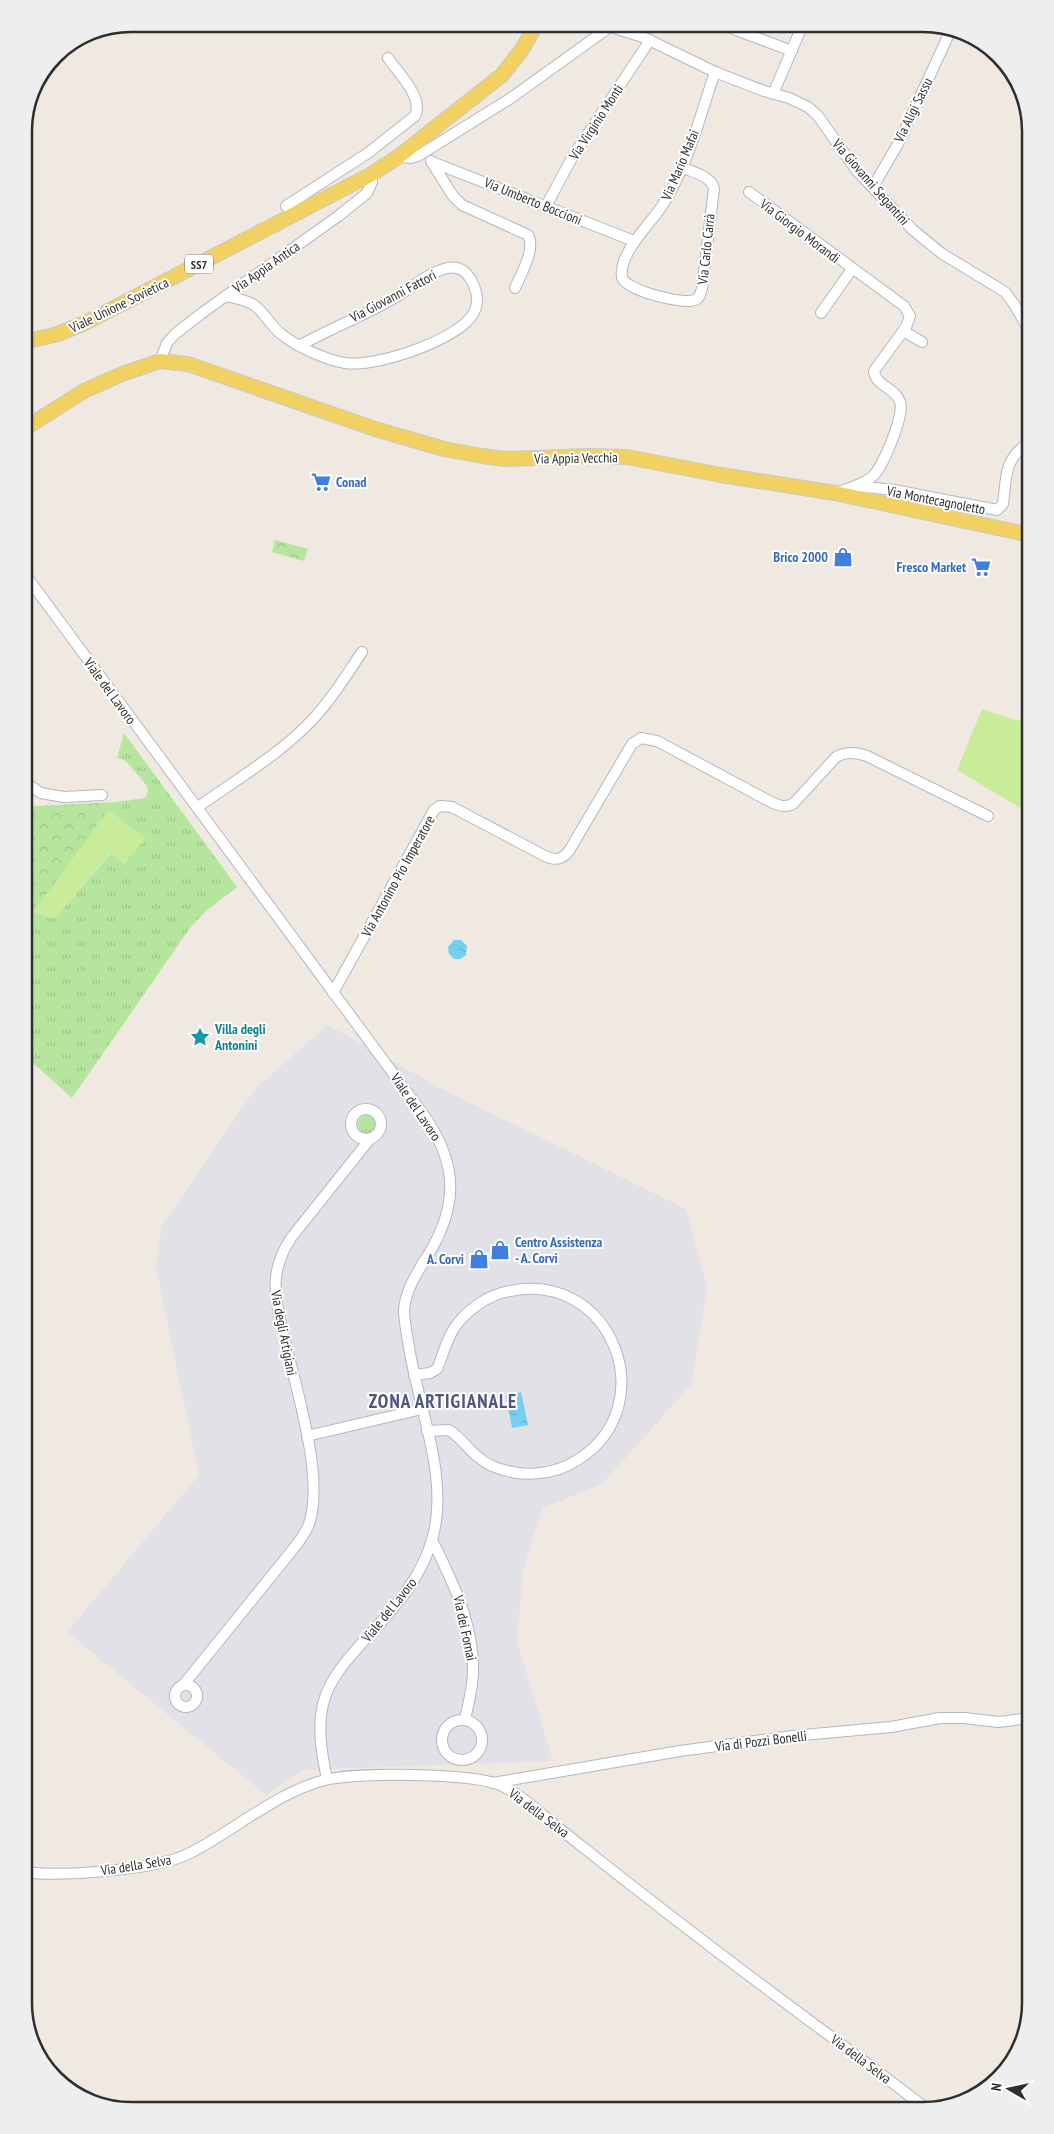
<svg xmlns="http://www.w3.org/2000/svg" width="1054" height="2134" font-family="'PT Sans Narrow',sans-serif">
<style>
.industrial{fill:#e3e1e8}
.grass{fill:url(#grass-tufts)}
.forest{fill:url(#forest-crowns)}
.pitch{fill:#c9ec9a}
.water{fill:url(#water-ripples)}
.lines{fill:none;stroke-linecap:round;stroke-linejoin:round}
.minor-casing{stroke:#b4b7c1;stroke-width:12}
.major-casing{stroke:#c9c9c9;stroke-width:16}
.minor{stroke:#fff;stroke-width:10}
.major{stroke:#f2d163;stroke-width:14}
.labels{text-anchor:middle;dominant-baseline:central;stroke-width:4;stroke-linejoin:round;paint-order:stroke}
.shield{fill:#fff;stroke:#6d6d6d;stroke-width:1}
.shield-label{font-size:12px;font-weight:bold;fill:#2e2e2e}
.street-label{font-size:14px;fill:#2e2e2e;stroke:#fff}
.shop-label{font-size:14px;font-weight:bold;fill:#366cbe;stroke:#fff;text-anchor:end}
.culture-label{font-size:14px;font-weight:bold;fill:#0d838f;stroke:#fff;text-anchor:start}
.district-label{font-size:19px;font-weight:bold;letter-spacing:1px;fill:#4d5680;stroke:#fff}
.rim{fill:none;stroke:#2e2e2e;stroke-width:2.5}
</style>
<defs>
<pattern id="grass-tufts" width="24" height="20" patternUnits="userSpaceOnUse" patternTransform="scale(1.25)"><rect width="24" height="20" fill="#b6e59e"/><path d="M3 7l-1-3M5 7V3M7 7l1-3M15 17l-1-3M17 17v-4M19 17l1-3" fill="none" stroke="#9dc588"/></pattern>
<pattern id="forest-crowns" width="20" height="18" patternUnits="userSpaceOnUse" patternTransform="scale(1.25)"><rect width="20" height="18" fill="#b6e59e"/><path d="M2 6a3 3 0 1 1 6 0M12 15a3 3 0 1 1 6 0" fill="none" stroke="#9dc588"/></pattern>
<pattern id="water-ripples" width="26" height="14" patternUnits="userSpaceOnUse" patternTransform="scale(1.25)"><rect width="26" height="14" fill="#75cff0"/><path d="M2 4q2-2 4 0t4 0M15 11q2-2 4 0t4 0" fill="none" stroke="#66b2ce"/></pattern>
</defs>
<rect width="100%" height="100%" fill="#efe9e1"/>
<path class="industrial" d="M328,1025L442,1089L686,1209L707,1287L691,1385L602,1484L543,1508L523,1570L517,1641L553,1761L303,1770L266,1795L67,1632L199,1475L156,1267L162,1225L256,1088Z"/>
<g class="grass">
<path d="M124,733L237,887L207,910L190,928L72,1098L24,1055V925L34,912L47,917L55,918L111,853L145,838L108,810L115,802L145,798L148,791L147,786L125,760L117,758Z"/>
<circle cx="367" cy="1124" r="9"/>
</g>
<g class="forest">
<path d="M275,540L308,549L304,561L272,552Z"/>
<path d="M24,798L34,806L115,802L24,925Z"/>
</g>
<g class="pitch">
<path d="M1030,698V786L1020,808L957,770L982,709L1019,721Z"/>
<path d="M108,810L146,838L124,864L110,853L55,918L47,917L34,912Z"/>
</g>
<g class="water">
<path d="M454,940H461L467,946L466,955L460,959H454L449,954L448,947Z"/>
<path d="M521,1392L528,1425L512,1428L506,1396Z"/>
</g>
<g class="lines">
<defs>
<g id="minor">
<path d="M720,24L792,51"/>
<path d="M611,27L643,37L715,72L764,91L789,98L808,107L818,116L857,171L913,230L941,253L1005,292L1014,304L1030,332"/>
<path d="M773,94L803,24"/>
<path d="M398,157L411,158L418,156L511,98L614,24"/>
<path d="M431,161L453,196L462,205L528,235C536,249 521,274 515,288"/>
<path d="M432,162L634,241"/>
<path d="M681,167C692,172 712,176 714,189L702,288C701,293 700,298 695,300C683,305 624,290 622,277C618,254 651,223 662,206C688,166 700,116 715,72"/>
<path d="M873,187L899,142L950,32"/>
<path d="M749,192L904,306L910,316L906,327L874,371C875,386 896,388 900,402C905,414 883,467 873,476C863,485 847,489 835,493"/>
<path d="M286,206L368,153L415,116C424,97 398,73 388,58"/>
<path d="M546,206L573,156L650,40"/>
<path d="M226,296C235,298 246,300 254,305C265,313 270,325 280,333C295,346 326,360 345,363C375,368 458,340 473,314C477,308 478,299 476,292C474,284 469,274 462,270C457,267 452,267 447,268C427,273 409,290 391,300C361,317 329,329 299,346"/>
<path d="M821,313L852,269"/>
<path d="M903,331L922,342"/>
<path d="M160,361L167,343L175,334L202,313L337,217L367,193L372,182L370,175"/>
<path d="M857,486L894,490L997,510L1003,504C1007,474 1003,461 1030,441"/>
<path d="M24,573L426,1118C458,1166 458,1206 428,1255C418,1271 406,1289 404,1309C404,1322 407,1335 409,1347C418,1406 449,1477 433,1536C423,1575 398,1604 371,1633C352,1654 330,1676 323,1704C317,1729 322,1755 327,1779"/>
<path d="M24,782L41,793L64,797L102,795"/>
<path d="M198,807C237,779 282,753 314,718C333,698 347,674 362,652"/>
<path d="M333,993L434,810L440,806L452,807L545,856C555,861 562,860 569,851L632,744L641,738L657,741L771,802C779,806 786,808 794,803L836,757C846,751 856,752 867,756L988,816"/>
<circle cx="366" cy="1124" r="15"/>
<path d="M414,1375L430,1373L437,1369C443,1355 446,1340 455,1327C468,1309 488,1295 510,1291C611,1270 664,1404 579,1459C554,1476 520,1478 492,1466C471,1456 465,1440 449,1430L427,1431"/>
<path d="M307,1436L422,1409"/>
<path d="M432,1540C452,1580 474,1624 473,1671C473,1688 468,1704 465,1720"/>
<path d="M184,1684L290,1553C297,1544 305,1535 309,1524C325,1477 295,1386 284,1336C275,1298 268,1273 291,1238L370,1139"/>
<circle cx="186" cy="1696" r="11"/>
<circle cx="462" cy="1740" r="20"/>
<path d="M493,1783L680,1751L792,1736L891,1727L940,1718H964L999,1722L1030,1718"/>
<path d="M24,1872C60,1877 156,1870 188,1854C234,1831 275,1793 325,1780C355,1772 472,1773 500,1785C520,1794 538,1811 555,1825C588,1851 620,1877 653,1902C743,1973 836,2039 927,2109"/>
</g>
<g id="major">
<path d="M24,342L58,334L87,322L370,175L398,157L502,75L521,51L537,24"/>
<path d="M24,429L84,391L122,374L160,361L188,364L375,429L444,449L482,456L505,459L588,456L627,457L721,475L835,493L1030,535"/>
</g>
</defs>
<use href="#minor" class="minor-casing"/>
<use href="#major" class="major-casing"/>
<use href="#minor" class="minor"/>
<use href="#major" class="major"/>
</g>
<defs>
<symbol id="supermarket-bare" viewBox="-9 -9 18 18"><path d="M-6-5.5h2.5l.6 2H6L4.5 2H-2.5L-4.4-4H-6ZM-1.5 3.2a1.3 1.3 0 1 0 .1 0ZM3 3.2a1.3 1.3 0 1 0 .1 0Z" fill="#3f7fe0" stroke="#fff" stroke-width="2.5" paint-order="stroke"/></symbol>
<symbol id="shop-bare" viewBox="-9 -9 18 18"><path d="M-5-2.5h2.3a2.7 3.5 0 0 1 5.4 0H5L5.5 6h-11ZM-1.5-2.5h3a1.5 2.3 0 0 0-3 0Z" fill="#3f7fe0" stroke="#fff" stroke-width="2.5" paint-order="stroke"/></symbol>
<symbol id="sight-bare" viewBox="-9 -9 18 18"><path d="M0-6L1.8-2.2L6-1.7L2.9 1.2L3.7 5.4L0 3.3L-3.7 5.4L-2.9 1.2L-6-1.7L-1.8-2.2Z" fill="#0f9aa8" stroke="#fff" stroke-width="2.5" paint-order="stroke"/></symbol>
</defs>
<g fill-rule="evenodd">
<use href="#supermarket-bare" x="307" y="468" width="28" height="28"/>
<use href="#shop-bare" x="829" y="543" width="28" height="28"/>
<use href="#supermarket-bare" x="967" y="553" width="28" height="28"/>
<use href="#sight-bare" x="186" y="1023" width="28" height="28"/>
<use href="#shop-bare" x="486" y="1236" width="28" height="28"/>
<use href="#shop-bare" x="465" y="1245" width="28" height="28"/>
</g>
<g class="labels">
<rect class="shield" x="185" y="254.5" width="28" height="19" rx="4"/>
<g class="shield-label">
<text x="199" y="264">SS7</text>
</g>
<g class="street-label">
<text transform="translate(913 110) rotate(-64)">Via Aligi Sassu</text>
<text transform="translate(596 122) rotate(-57)">Via Virginio Monti</text>
<text transform="translate(680 165) rotate(-67)">Via Mario Mafai</text>
<text transform="translate(871 182) rotate(49)">Via Giovanni Segantini</text>
<text transform="translate(533 201) rotate(22)">Via Umberto Boccioni</text>
<text transform="translate(800 231) rotate(37)">Via Giorgio Morandi</text>
<text transform="translate(706 249) rotate(-84)">Via Carlo Carrà</text>
<text transform="translate(266 267) rotate(-35)">Via Appia Antica</text>
<text transform="translate(393 296) rotate(-28)">Via Giovanni Fattori</text>
<text transform="translate(119 305) rotate(-26)">Viale Unione Sovietica</text>
<text transform="translate(576 458) rotate(-1)">Via Appia Vecchia</text>
<text transform="translate(936 500) rotate(11)">Via Montecagnoletto</text>
<text transform="translate(110 691) rotate(54)">Viale del Lavoro</text>
<text transform="translate(398 876) rotate(-61)">Via Antonino Pio Imperatore</text>
<text transform="translate(416 1107) rotate(56)">Viale del Lavoro</text>
<text transform="translate(284 1333) rotate(79)">Via degli Artigiani</text>
<text transform="translate(389 1610) rotate(-51)">Viale del Lavoro</text>
<text transform="translate(465 1628) rotate(78)">Via dei Fornai</text>
<text transform="translate(761 1741) rotate(-7)">Via di Pozzi Bonelli</text>
<text transform="translate(539 1813) rotate(37)">Via della Selva</text>
<text transform="translate(136 1865) rotate(-9)">Via della Selva</text>
<text transform="translate(861 2059) rotate(37)">Via della Selva</text>
</g>
<g class="shop-label">
<text x="336" y="482" text-anchor="start">Conad</text>
<text x="828" y="557">Brico 2000</text>
<text x="966" y="567">Fresco Market</text>
<text x="515" y="1242" text-anchor="start">Centro Assistenza<tspan x="515" dy="16">- A. Corvi</tspan></text>
<text x="464" y="1259">A. Corvi</text>
</g>
<g class="culture-label">
<text x="215" y="1029">Villa degli<tspan x="215" dy="16">Antonini</tspan></text>
</g>
<g class="district-label">
<text x="443" y="1401">ZONA ARTIGIANALE</text>
</g>
</g>
<path d="M0 0H1054V2134H0ZM131 32H923A99 99 0 0 1 1022 131V2003A99 99 0 0 1 923 2102H131A99 99 0 0 1 32 2003V131A99 99 0 0 1 131 32Z" fill="#eee" fill-rule="evenodd"/>
<path class="rim" d="M131 32H923A99 99 0 0 1 1022 131V2003A99 99 0 0 1 923 2102H131A99 99 0 0 1 32 2003V131A99 99 0 0 1 131 32Z"/>
<g transform="translate(1009 2089) rotate(279)" stroke="#ffffff" stroke-width="4" paint-order="stroke">
<path d="M0-4L9 19L0 12L-9 19Z" fill="#2e2e2e"/>
<text y="-8" font-size="14" font-weight="bold" text-anchor="middle" fill="#2e2e2e">N</text>
</g>
</svg>
